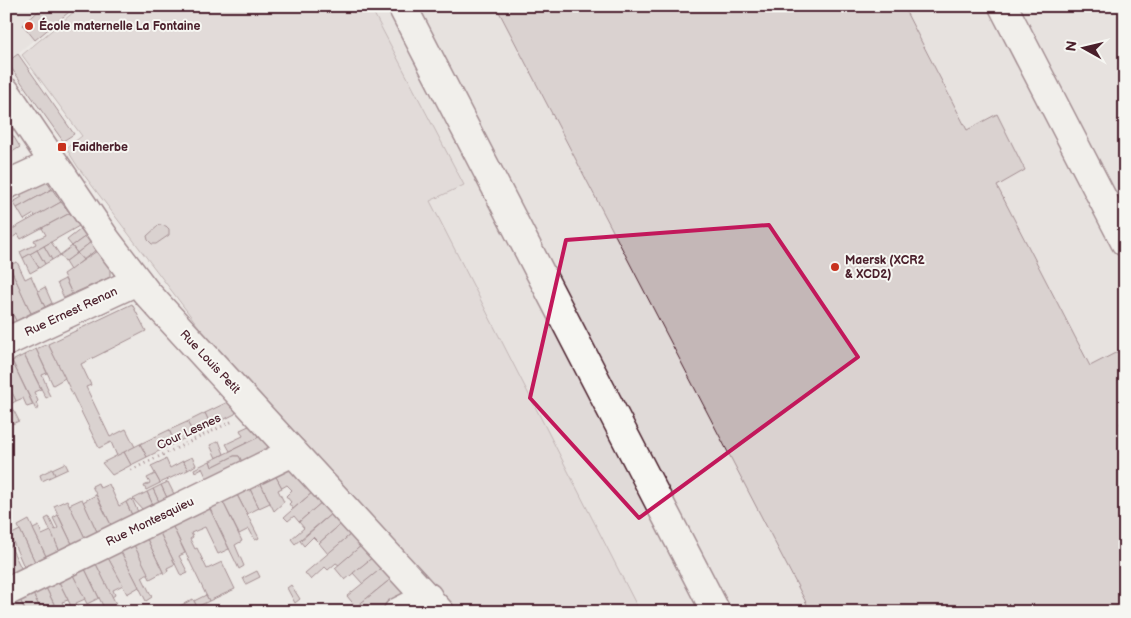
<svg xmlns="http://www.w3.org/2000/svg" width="1131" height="618" font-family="'Balsamiq Sans',sans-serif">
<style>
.built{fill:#e0dad8}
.green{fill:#d4cbca;stroke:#8f757a}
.building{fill:#c4b7b7;stroke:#4a1f2b}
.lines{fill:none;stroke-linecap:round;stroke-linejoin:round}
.minor-casing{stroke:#4a1f2b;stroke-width:31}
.path{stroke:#4a1f2b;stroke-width:3;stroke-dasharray:1 4;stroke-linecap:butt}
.minor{stroke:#f6f6f2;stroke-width:28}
.marked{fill:none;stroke:#c2185b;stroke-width:4;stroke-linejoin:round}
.poi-dot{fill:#c8321e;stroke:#f6f6f2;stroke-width:2}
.labels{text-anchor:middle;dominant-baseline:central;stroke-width:4;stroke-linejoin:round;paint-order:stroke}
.poi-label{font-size:12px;font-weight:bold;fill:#4a1f2b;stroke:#f6f6f2;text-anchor:start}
.street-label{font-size:12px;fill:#4a1f2b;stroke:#f6f6f2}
</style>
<rect width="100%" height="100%" fill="#ece9e6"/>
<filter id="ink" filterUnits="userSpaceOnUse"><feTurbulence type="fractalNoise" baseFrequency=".02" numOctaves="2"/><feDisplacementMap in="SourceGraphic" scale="10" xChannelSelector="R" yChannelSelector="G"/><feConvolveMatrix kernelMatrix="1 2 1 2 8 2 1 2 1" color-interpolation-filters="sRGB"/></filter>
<g filter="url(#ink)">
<g class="built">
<path d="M6,6H75L7,62Z"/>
<path d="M81,6H1125V612H460L199,327L78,167L66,148L82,136L22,55Z"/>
</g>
<path class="green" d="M81,6H370L464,185L430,201L640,612H460L199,327L78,167L66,148L82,136L22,55Z"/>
<g class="building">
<path d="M44,6H64L69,12L35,40L23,25Z"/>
<path d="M496,6H903L967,130L997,114L1025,170L997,186L1090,366L1125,348V421L1120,423L1125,433V612H811Z"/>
<path d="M18,54L74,134L63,141L7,62Z"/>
<path d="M12,134L20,147L12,152L6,142V137Z"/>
<path d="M44,178L52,189L17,208L13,202L22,197L15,187Z"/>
<path d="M52,189L61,202L35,217L34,214L24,220L17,208Z"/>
<path d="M61,202L70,213L21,239L18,234L10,239L7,232Z"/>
<path d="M70,213L79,226L23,258L20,252L36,244L34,240L46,235L42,228Z"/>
<path d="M159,225L166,226L169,229V235L156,244H152L148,240L147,236Z"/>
<path d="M81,229L86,236L72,246L67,240Z"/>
<path d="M86,236L91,242L77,253L72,246Z"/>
<path d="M51,242L60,255L52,260L44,246Z"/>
<path d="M91,242L96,250L83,260L77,253Z"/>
<path d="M44,246L52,260L45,264L37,250Z"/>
<path d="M72,246L77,253L65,262L60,255Z"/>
<path d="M37,250L45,264L39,268L30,254Z"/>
<path d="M97,251L110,269V277L72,294L63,274Z"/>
<path d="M77,253L83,260L70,270L65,262Z"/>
<path d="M30,254L39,268L30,273L23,258Z"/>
<path d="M8,262L31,313L16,321L6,300V286L9,285L6,278V263Z"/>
<path d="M17,262L25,279L31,276L45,307L31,313L9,265Z"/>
<path d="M65,279L72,294L64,298L57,283Z"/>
<path d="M45,287L52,303L45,307L38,291Z"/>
<path d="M6,300L16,321L6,325Z"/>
<path d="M132,304L146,331L81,364L91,385L86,387L110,437L126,429L135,447L117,456L111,442L99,448L48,344Z"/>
<path d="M48,344L65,378L53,385L36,349Z"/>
<path d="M36,349L47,373L42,375L48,389L47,390L50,396L46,398L24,355Z"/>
<path d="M24,355L41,389L34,392L38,401L36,403L39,408L36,410L12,361Z"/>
<path d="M12,361L33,405L27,407L23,398L16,401L6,380V363Z"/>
<path d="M6,380L16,401L9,405L14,411L19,421L12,424L6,411Z"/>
<path d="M230,401L237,409L235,414L211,426L205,413Z"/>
<path d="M205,413L211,426L194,434L187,422Z"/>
<path d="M187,422L194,434L175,443L169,430Z"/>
<path d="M251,425L261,436L230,451L226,444L243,436L240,430Z"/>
<path d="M169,430L175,443L147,457L140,444Z"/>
<path d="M261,436L271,447L269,452L243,464L239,456H234L212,467L210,461Z"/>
<path d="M219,441L224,454L216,458L210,445Z"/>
<path d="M140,444L147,457L131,465L124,452Z"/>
<path d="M124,452L131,465L112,475L102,463Z"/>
<path d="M234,456H239L243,464L208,481L202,468L195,472L194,469L210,461L212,467Z"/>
<path d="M192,457L196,465L188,470L183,461Z"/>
<path d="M166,459L170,468L183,461L188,470L160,483L151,466Z"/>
<path d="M65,463L68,469L55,475L52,469Z"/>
<path d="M52,469L55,475L42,481L40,475Z"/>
<path d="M287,469L293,470L313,492L293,509L289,504L291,502L286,496L292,490L287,485L282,488L275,475Z"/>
<path d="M155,474L160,483L146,490L144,486L150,483L147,478Z"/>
<path d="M275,475L282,488L278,490L284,502L274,511L260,482Z"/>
<path d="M168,482L175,496L168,500L161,485Z"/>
<path d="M260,482L270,503L259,508L249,487Z"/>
<path d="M98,483L100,488L109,484L119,506L126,502L133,517L112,527L92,486Z"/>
<path d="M161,485L168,500L160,504L153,489Z"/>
<path d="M249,487L259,508L247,514L236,493Z"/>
<path d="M153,489L160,504L154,507L147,492Z"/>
<path d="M147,492L154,507L144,511L133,499Z"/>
<path d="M313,492L322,502L299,522L294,516L288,521L284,517Z"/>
<path d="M236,493L259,538L255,540L249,529L239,534L222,500Z"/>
<path d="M96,495L112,527L98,534L83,502Z"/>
<path d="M82,499L98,534L86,540L69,505Z"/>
<path d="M132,499L139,514L133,517L126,502Z"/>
<path d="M67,500L86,540L73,546L54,506Z"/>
<path d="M222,500L242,541L235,545L244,566L239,569L209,507Z"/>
<path d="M322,502L332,513L295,544L291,539L304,528L299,522Z"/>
<path d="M209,507L229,549L218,554L205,527L191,533L193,537L190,539L195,549L197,548L207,569L222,562L235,589L209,601L172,525Z"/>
<path d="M332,513L342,523L319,543L313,537L304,546L300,541Z"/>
<path d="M58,515L73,546L60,552L45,519L49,517L55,530L58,528L53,518Z"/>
<path d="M29,520L47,558L36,564L18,526Z"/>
<path d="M342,523L351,534L328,554L319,543Z"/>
<path d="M172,525L185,553L179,556L188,573L181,576L159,531Z"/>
<path d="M39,526L42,535L51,531L60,552L47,558L33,529Z"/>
<path d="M20,530L36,564L25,569L10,535Z"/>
<path d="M159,531L175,564L167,568L168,571L164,574L146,537Z"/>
<path d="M351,534L362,545L339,565L336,563L328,570L325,567L311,580L305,573Z"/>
<path d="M6,537L22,570L9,577L6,570Z"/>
<path d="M146,537L163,572L150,579L133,543Z"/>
<path d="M133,543L148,573L142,577L152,597L146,601L120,550Z"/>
<path d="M362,545L373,557L345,580L335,568Z"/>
<path d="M120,550L139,587L127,594L107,556Z"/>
<path d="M107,556L123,585L113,590L115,595L112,597L95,562Z"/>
<path d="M373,557L383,567L363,584L353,573Z"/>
<path d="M95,562L120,612H106L84,567Z"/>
<path d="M84,567L99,598L87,604L72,573Z"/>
<path d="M383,567L392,578L356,607L347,596Z"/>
<path d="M257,571L260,577L246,584L243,578Z"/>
<path d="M72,573L85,599L76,603L80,612H74L58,580Z"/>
<path d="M392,578L407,593L406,599L380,612H369L361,603Z"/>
<path d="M58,580L68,600L62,602L67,612H58L45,586Z"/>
<path d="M291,585L300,599L295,603L287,588Z"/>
<path d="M45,586L58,612H49L48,609L42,612L32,592Z"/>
<path d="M32,592L42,612H26L19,598Z"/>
<path d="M206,595L209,601L197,607L194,601Z"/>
<path d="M19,598L26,612H6V604Z"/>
<path d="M193,599L197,607L183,612L180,606Z"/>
</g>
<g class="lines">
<defs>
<g id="minor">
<path d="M402,6L716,612"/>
<path d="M1003,6L1125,242"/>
<path d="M6,92L107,241L146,292L440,612"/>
<path d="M6,185L54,163"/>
<path d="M6,342L137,281"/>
<path d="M6,592L293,452"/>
<path d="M398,612L428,597"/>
</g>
</defs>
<use href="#minor" class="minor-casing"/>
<path class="path" d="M131,470L233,421"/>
<use href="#minor" class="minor"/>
</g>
</g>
<path d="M0 0H1131V618H0ZM769,225L858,357L639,518L530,398L566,240Z" fill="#ece9e6" fill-opacity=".55" fill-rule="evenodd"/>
<path class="marked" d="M769,225L858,357L639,518L530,398L566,240Z"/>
<g class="poi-dot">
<circle cx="29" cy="26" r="5"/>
<rect x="57" y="142" width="10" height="10" rx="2.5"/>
<circle cx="835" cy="267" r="5"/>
</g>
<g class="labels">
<g class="poi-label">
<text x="39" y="26">École maternelle La Fontaine</text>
<text x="72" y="147">Faidherbe</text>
<text x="845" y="260">Maersk (XCR2<tspan x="845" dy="14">&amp; XCD2)</tspan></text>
</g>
<g class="street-label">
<text transform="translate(71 312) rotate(-25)">Rue Ernest Renan</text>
<text transform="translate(210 362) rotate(47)">Rue Louis Petit</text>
<text transform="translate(189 432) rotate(-25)">Cour Lesnes</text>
<text transform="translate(150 522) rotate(-26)">Rue Montesquieu</text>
</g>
</g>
<rect width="1131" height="618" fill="none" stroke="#f6f6f2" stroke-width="25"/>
<rect x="12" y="12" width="1106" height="593" fill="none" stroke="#4a1f2b" stroke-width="2" filter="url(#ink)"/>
<g transform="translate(1084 48) rotate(278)" stroke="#f6f6f2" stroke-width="4" paint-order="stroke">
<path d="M0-4L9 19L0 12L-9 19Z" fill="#4a1f2b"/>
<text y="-8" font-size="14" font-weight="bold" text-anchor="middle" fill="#4a1f2b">N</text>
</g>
</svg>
